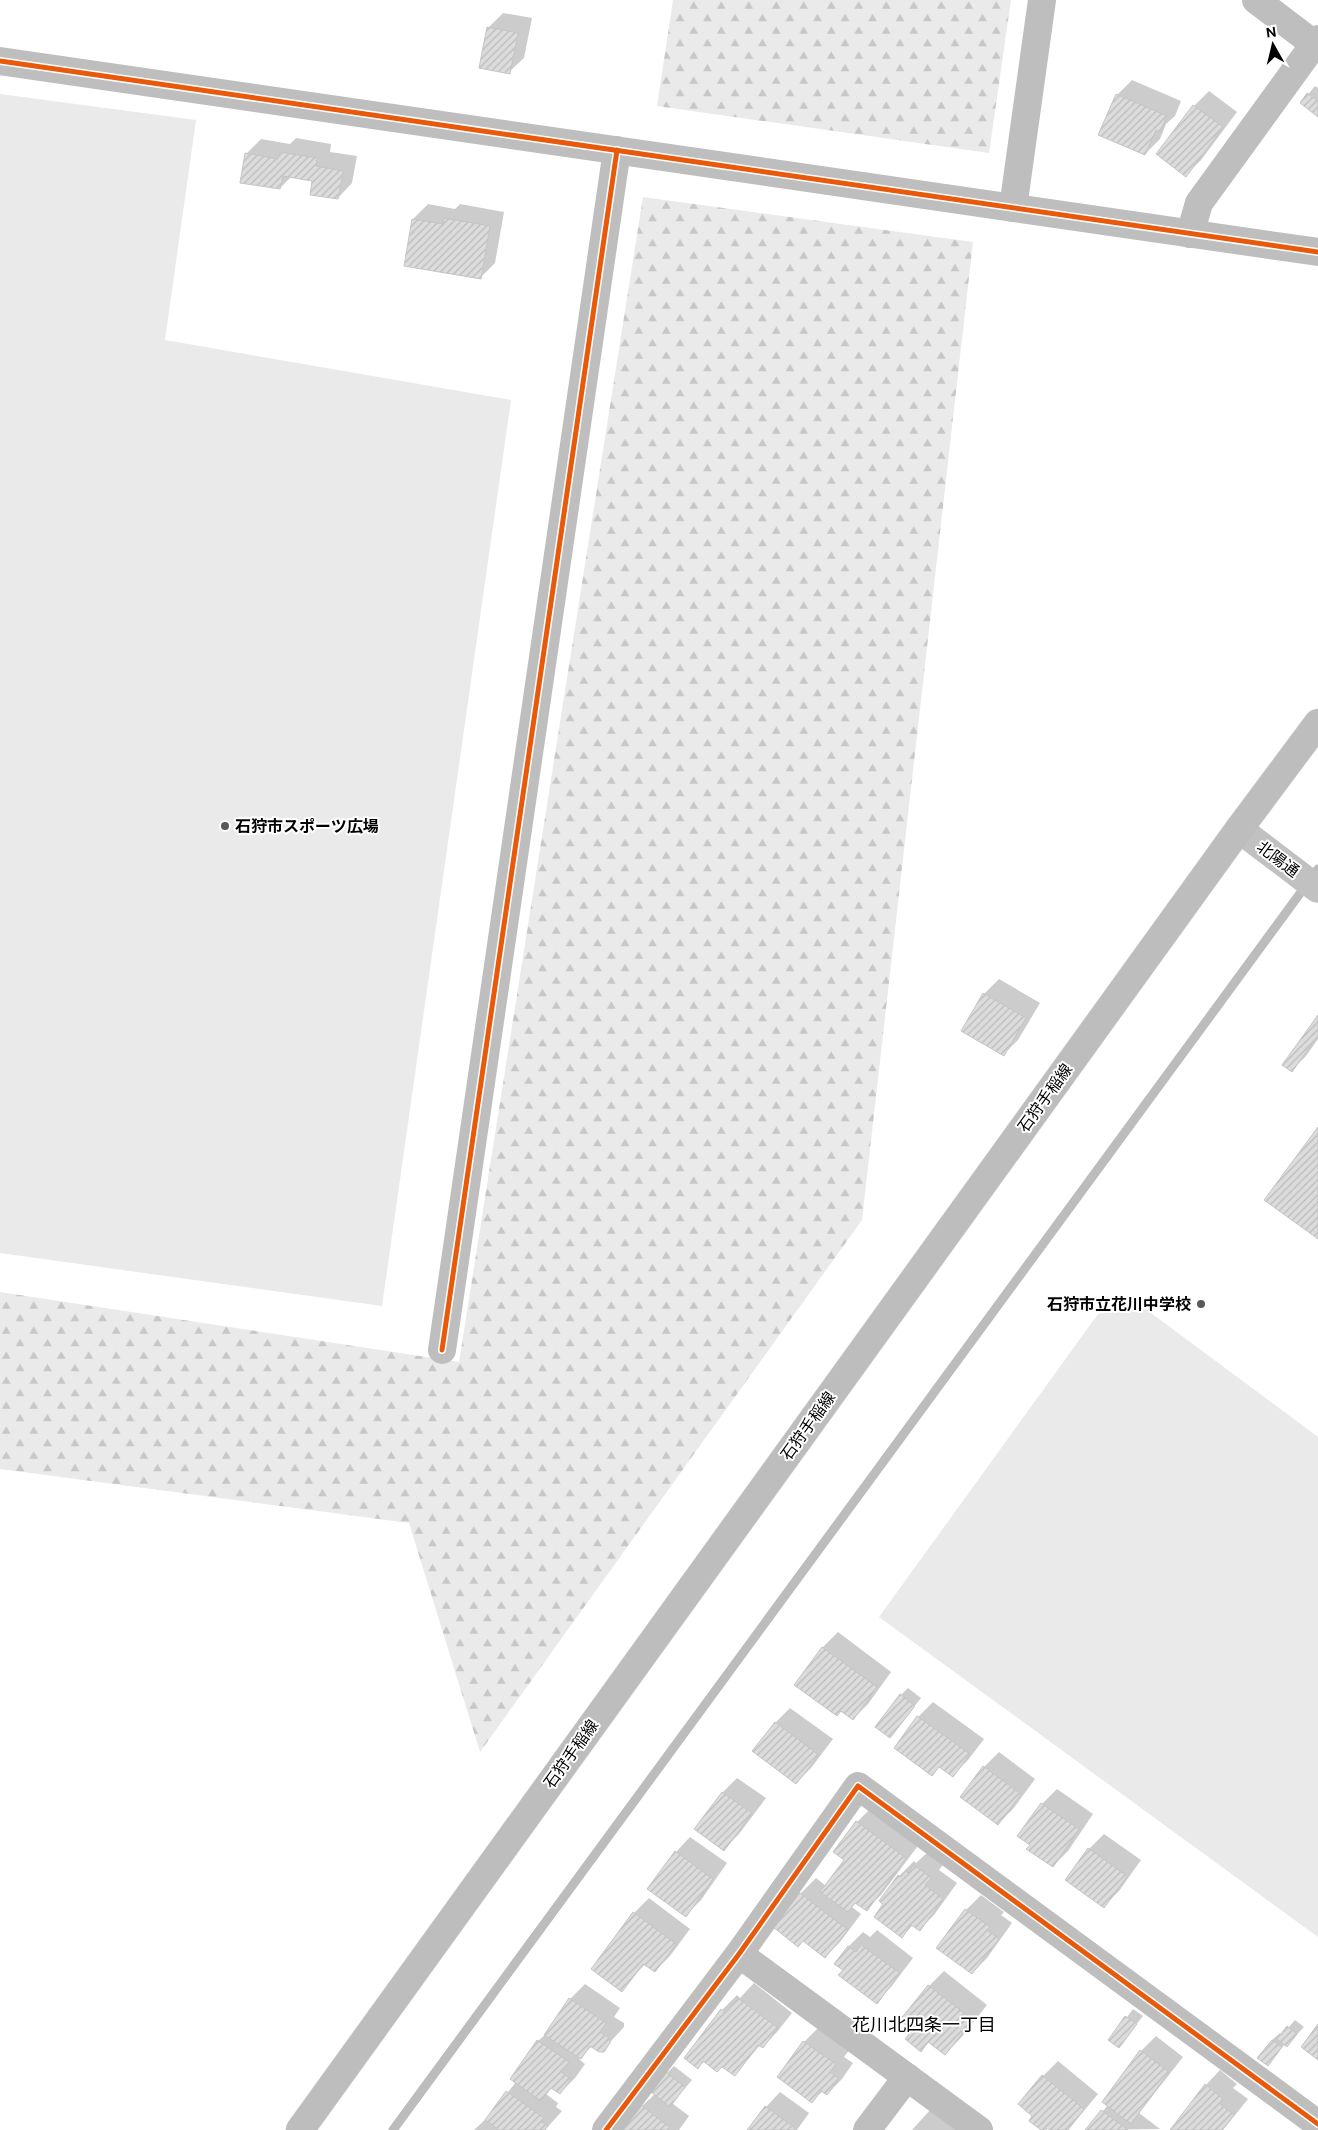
<svg xmlns="http://www.w3.org/2000/svg" width="1318" height="2130" font-family="'DM Sans','Noto Sans JP',sans-serif">
<style>
.forest{fill:url(#forest-firs)}
.pitch{fill:#eaeaea}
.shadow{fill:#0003}
.lines{fill:none;stroke-linecap:round;stroke-linejoin:round}
.stream{stroke:#bcbcbc;stroke-width:9}
.building{fill:url(#building-hatch);stroke:#c5c5c5}
.primary-casing{stroke:#dbdbdb;stroke-width:29}
.street{stroke:#bebebe;stroke-width:28}
.secondary{stroke:#c1c1c1;stroke-width:28}
.primary{stroke:#bdbdbd;stroke-width:28}
.cycleway-casing{stroke:#fff;stroke-width:8}
.cycleway{stroke:#e8590c;stroke-width:5}
.poi-dot{fill:#595959;stroke:#fff;stroke-width:2}
.labels{text-anchor:middle;dominant-baseline:central;stroke-width:4;stroke-linejoin:round;paint-order:stroke}
.poi-label{font-size:16px;font-weight:bold;fill:#000;stroke:#fff;text-anchor:start}
.street-label{font-size:16px;fill:#000;stroke:#fff}
.neighbourhood-label{font-size:18px;fill:#000;stroke:#fff}
</style>
<defs>
<pattern id="forest-firs" width="22" height="20" patternUnits="userSpaceOnUse" patternTransform="scale(1.25)"><rect width="22" height="20" fill="#eaeaea"/><path d="M5 1l3.5 6h-7zM16 11l3.5 6h-7z" fill="#c7c7c7"/></pattern>
<pattern id="building-hatch" width="6" height="6" patternUnits="userSpaceOnUse" patternTransform="scale(1.25)"><rect width="6" height="6" fill="#dcdcdc"/><path d="M-1 1l2-2M0 6l6-6M5 7l2-2" fill="none" stroke="#bbb"/></pattern>
</defs>
<rect width="100%" height="100%" fill="#fff"/>
<g class="forest">
<path d="M673,0H1011L989,153L657,106Z"/>
<path d="M643,197L973,242L862,1220L480,1752L409,1523L0,1469V1292L459,1362Z"/>
</g>
<g class="pitch">
<path d="M0,94L196,120L165,340L511,400L382,1306L0,1253Z"/>
<path d="M1143,1307L1318,1437V1937L879,1617L1098,1314Z"/>
</g>
<g class="shadow">
<path d="M503,13L532,18L524,58L509,72L488,28Z"/>
<path d="M1132,80L1181,101L1175,116L1166,124L1160,139L1145,154L1117,95Z"/>
<path d="M1315,86L1318,88V115L1301,103Z"/>
<path d="M1209,91L1237,112L1201,160L1186,175L1194,106Z"/>
<path d="M296,138L331,144L330,152L357,156L352,183L338,198L314,180L292,176L280,188L246,154L261,139L290,144Z"/>
<path d="M428,204L455,209L460,204L504,212L495,263L480,278L405,265L413,219Z"/>
<path d="M999,979L1040,1003L1018,1040L1004,1054L984,994Z"/>
<path d="M1318,1017V1039L1306,1056L1292,1070Z"/>
<path d="M838,1632L891,1672L868,1704L853,1719L796,1684L823,1647Z"/>
<path d="M908,1688L921,1698L890,1737L901,1695Z"/>
<path d="M933,1702L984,1739L968,1760L953,1775L940,1766L932,1774L918,1717Z"/>
<path d="M790,1708L833,1739L811,1768L796,1783L754,1751L776,1722Z"/>
<path d="M999,1752L1035,1779L1013,1809L998,1824L961,1797L984,1767Z"/>
<path d="M737,1778L766,1798L739,1834L724,1849L723,1792Z"/>
<path d="M1057,1789L1093,1814L1068,1851L1053,1866L1042,1804Z"/>
<path d="M872,1807L920,1843L881,1895L866,1909L856,1902L852,1907L861,1914L840,1942L825,1957L803,1940L774,1927L801,1893L816,1878L826,1886L846,1860L857,1822Z"/>
<path d="M1104,1834L1141,1860L1119,1891L1104,1906L1089,1849Z"/>
<path d="M690,1837L727,1863L701,1900L686,1915L676,1852Z"/>
<path d="M929,1851L945,1862L939,1870L957,1883L934,1915L920,1929L913,1925L902,1936L885,1904L899,1876L914,1861L916,1863Z"/>
<path d="M981,1895L1004,1912L1001,1915L1012,1923L987,1958L972,1973L966,1910Z"/>
<path d="M649,1898L690,1929L670,1956L655,1971L645,1964L622,1990L634,1913Z"/>
<path d="M877,1930L913,1958L891,1987L876,2002L844,1970L848,1947L863,1932L870,1937Z"/>
<path d="M944,1971L987,2005L960,2039L945,2054L929,2042L921,2050L914,2030L901,2020L929,1986Z"/>
<path d="M754,1983L792,2013L777,2032L762,2047L760,2045L735,2075L722,2065L705,2061L698,2067L722,2010L737,1995L740,1998Z"/>
<path d="M585,1984L620,2008L614,2017L624,2023V2027L603,2050L592,2046L579,2059L585,2064L575,2078L560,2093L552,2087L546,2094L558,2103L556,2107L562,2111L545,2130H474L489,2116L516,2082L538,2041L548,2032L570,1999Z"/>
<path d="M1133,2009L1143,2016L1119,2046L1110,2040Z"/>
<path d="M1295,2020L1304,2027L1287,2045L1285,2044L1268,2064L1272,2040L1280,2033L1282,2035Z"/>
<path d="M819,2027L850,2049L844,2057L853,2063L842,2079L827,2094L823,2091L812,2101L804,2042Z"/>
<path d="M1156,2036L1183,2057L1139,2113L1160,2129L1087,2130L1108,2105L1141,2051Z"/>
<path d="M1058,2061L1098,2094L1068,2130H1052L1048,2127L1043,2130L1034,2115L1043,2076Z"/>
<path d="M674,2066L692,2080L672,2103L689,2116L679,2130H624L642,2106L655,2094L667,2073Z"/>
<path d="M1220,2070L1237,2084L1233,2088L1248,2099L1223,2130H1172L1206,2085Z"/>
<path d="M780,2092L809,2113L797,2130H749L766,2107Z"/>
<path d="M930,2110L957,2130H912Z"/>
</g>
<g class="lines">
<path class="stream" d="M393,2130L1318,869"/>
</g>
<g class="building">
<path d="M487,27L518,33L510,74L479,68Z"/>
<path d="M1307,93L1318,101V117L1300,103Z"/>
<path d="M1116,94L1167,116L1160,132L1156,130L1145,155L1098,135Z"/>
<path d="M1193,105L1223,127L1186,177L1156,154Z"/>
<path d="M280,152L317,158L316,166L343,171L338,199L310,195L312,181L283,176L280,189L240,183L245,153L278,159Z"/>
<path d="M444,218L490,226L481,279L404,266L412,219L443,224Z"/>
<path d="M983,993L1026,1018L1004,1056L961,1031Z"/>
<path d="M1318,1015V1035L1292,1072L1282,1065Z"/>
<path d="M1318,1127V1239L1264,1200Z"/>
<path d="M822,1647L877,1687L853,1720L841,1711L837,1716L794,1685Z"/>
<path d="M900,1694L915,1706L890,1738L875,1727Z"/>
<path d="M917,1716L970,1754L953,1777L939,1767L932,1776L894,1748Z"/>
<path d="M775,1722L819,1755L796,1784L752,1751Z"/>
<path d="M983,1766L1021,1794L998,1825L960,1797Z"/>
<path d="M722,1792L752,1813L724,1851L694,1829Z"/>
<path d="M1041,1803L1079,1829L1053,1867L1026,1849L1030,1845L1017,1836Z"/>
<path d="M856,1821L906,1858L867,1911L855,1903L848,1912L820,1892L844,1860L833,1852Z"/>
<path d="M1088,1848L1127,1876L1104,1908L1065,1880Z"/>
<path d="M675,1851L713,1879L686,1917L647,1889Z"/>
<path d="M914,1865L931,1878L925,1885L943,1899L920,1931L911,1925L902,1938L874,1917L883,1904L879,1901L898,1875L901,1877L906,1871L908,1873Z"/>
<path d="M800,1893L848,1930L825,1958L803,1941L798,1947L773,1927Z"/>
<path d="M965,1909L990,1927L987,1930L999,1939L972,1974L936,1948Z"/>
<path d="M633,1912L676,1944L655,1972L643,1964L622,1992L591,1969Z"/>
<path d="M861,1945L900,1973L877,2004L838,1975L843,1970L834,1964L848,1946L856,1952Z"/>
<path d="M928,1985L973,2020L945,2055L928,2042L921,2052L905,2039L912,2030L900,2020Z"/>
<path d="M569,1998L606,2023L600,2032L609,2038L610,2043L604,2052H599L590,2046L581,2059L544,2035Z"/>
<path d="M738,1998L778,2028L763,2048L758,2045L735,2076L722,2067L717,2072L703,2061L698,2069L684,2058L721,2009L726,2013Z"/>
<path d="M1125,2016L1137,2024L1119,2048L1108,2040Z"/>
<path d="M1318,2024V2060L1301,2047Z"/>
<path d="M1287,2026L1297,2034L1287,2047L1277,2039Z"/>
<path d="M537,2040L569,2062L561,2072L571,2079L560,2094L551,2088L541,2101L510,2079Z"/>
<path d="M1272,2040L1282,2047L1268,2066L1257,2058Z"/>
<path d="M803,2041L836,2064L830,2072L839,2079L827,2095L821,2091L812,2103L777,2077Z"/>
<path d="M1140,2050L1169,2072L1131,2124L1102,2102Z"/>
<path d="M666,2072L685,2087L670,2107L651,2092Z"/>
<path d="M1042,2075L1084,2109L1068,2130H1050L1047,2128L1046,2130H1041L1029,2121L1032,2116L1018,2104Z"/>
<path d="M1205,2084L1223,2099L1220,2104L1234,2115L1222,2130H1170Z"/>
<path d="M506,2091L544,2118L542,2122L548,2126L545,2130H499L485,2120Z"/>
<path d="M641,2105L673,2130H622Z"/>
<path d="M765,2106L795,2128L794,2130H747Z"/>
<path d="M1101,2110L1128,2130H1085Z"/>
</g>
<g class="lines">
<defs>
<path id="primary" d="M300,2130L1239,829L1318,723"/>
</defs>
<use href="#primary" class="primary-casing"/>
<g class="street">
<path d="M1256,0L1314,44"/>
<path d="M0,61L1318,252"/>
<path d="M1013,208L1042,0"/>
<path d="M1190,234L1199,203L1318,39"/>
<path d="M442,1350L617,150"/>
<path d="M739,1954L979,2130"/>
<path d="M606,2130L739,1954L858,1786L1318,2124"/>
<path d="M867,2130L907,2077"/>
</g>
<path class="secondary" d="M1239,829L1318,889"/>
<use href="#primary" class="primary"/>
<defs>
<g id="cycleway">
<path d="M0,61L1318,252"/>
<path d="M442,1350L617,150"/>
<path d="M606,2130L739,1954L858,1786L1318,2124"/>
</g>
</defs>
<use href="#cycleway" class="cycleway-casing"/>
<use href="#cycleway" class="cycleway"/>
</g>
<g class="poi-dot">
<circle cx="225" cy="826" r="5"/>
<circle cx="1201" cy="1304" r="5"/>
</g>
<g class="labels">
<g class="poi-label">
<text x="235" y="826">石狩市スポーツ広場</text>
<text x="1191" y="1304" text-anchor="end">石狩市立花川中学校</text>
</g>
<g class="street-label">
<text transform="translate(1278 859) rotate(37)">北陽通</text>
<text transform="translate(1045 1098) rotate(-54)">石狩手稲線</text>
<text transform="translate(808 1426) rotate(-54)">石狩手稲線</text>
<text transform="translate(571 1754) rotate(-54)">石狩手稲線</text>
</g>
<g class="neighbourhood-label">
<text x="924" y="2025">花川北四条一丁目</text>
</g>
</g>
<g transform="translate(1273 45) rotate(352)" stroke="#ffffff" stroke-width="4" paint-order="stroke">
<path d="M0-4L9 19L0 12L-9 19Z" fill="#000000"/>
<text y="-8" font-size="14" font-weight="bold" text-anchor="middle" fill="#000000">N</text>
</g>
</svg>
